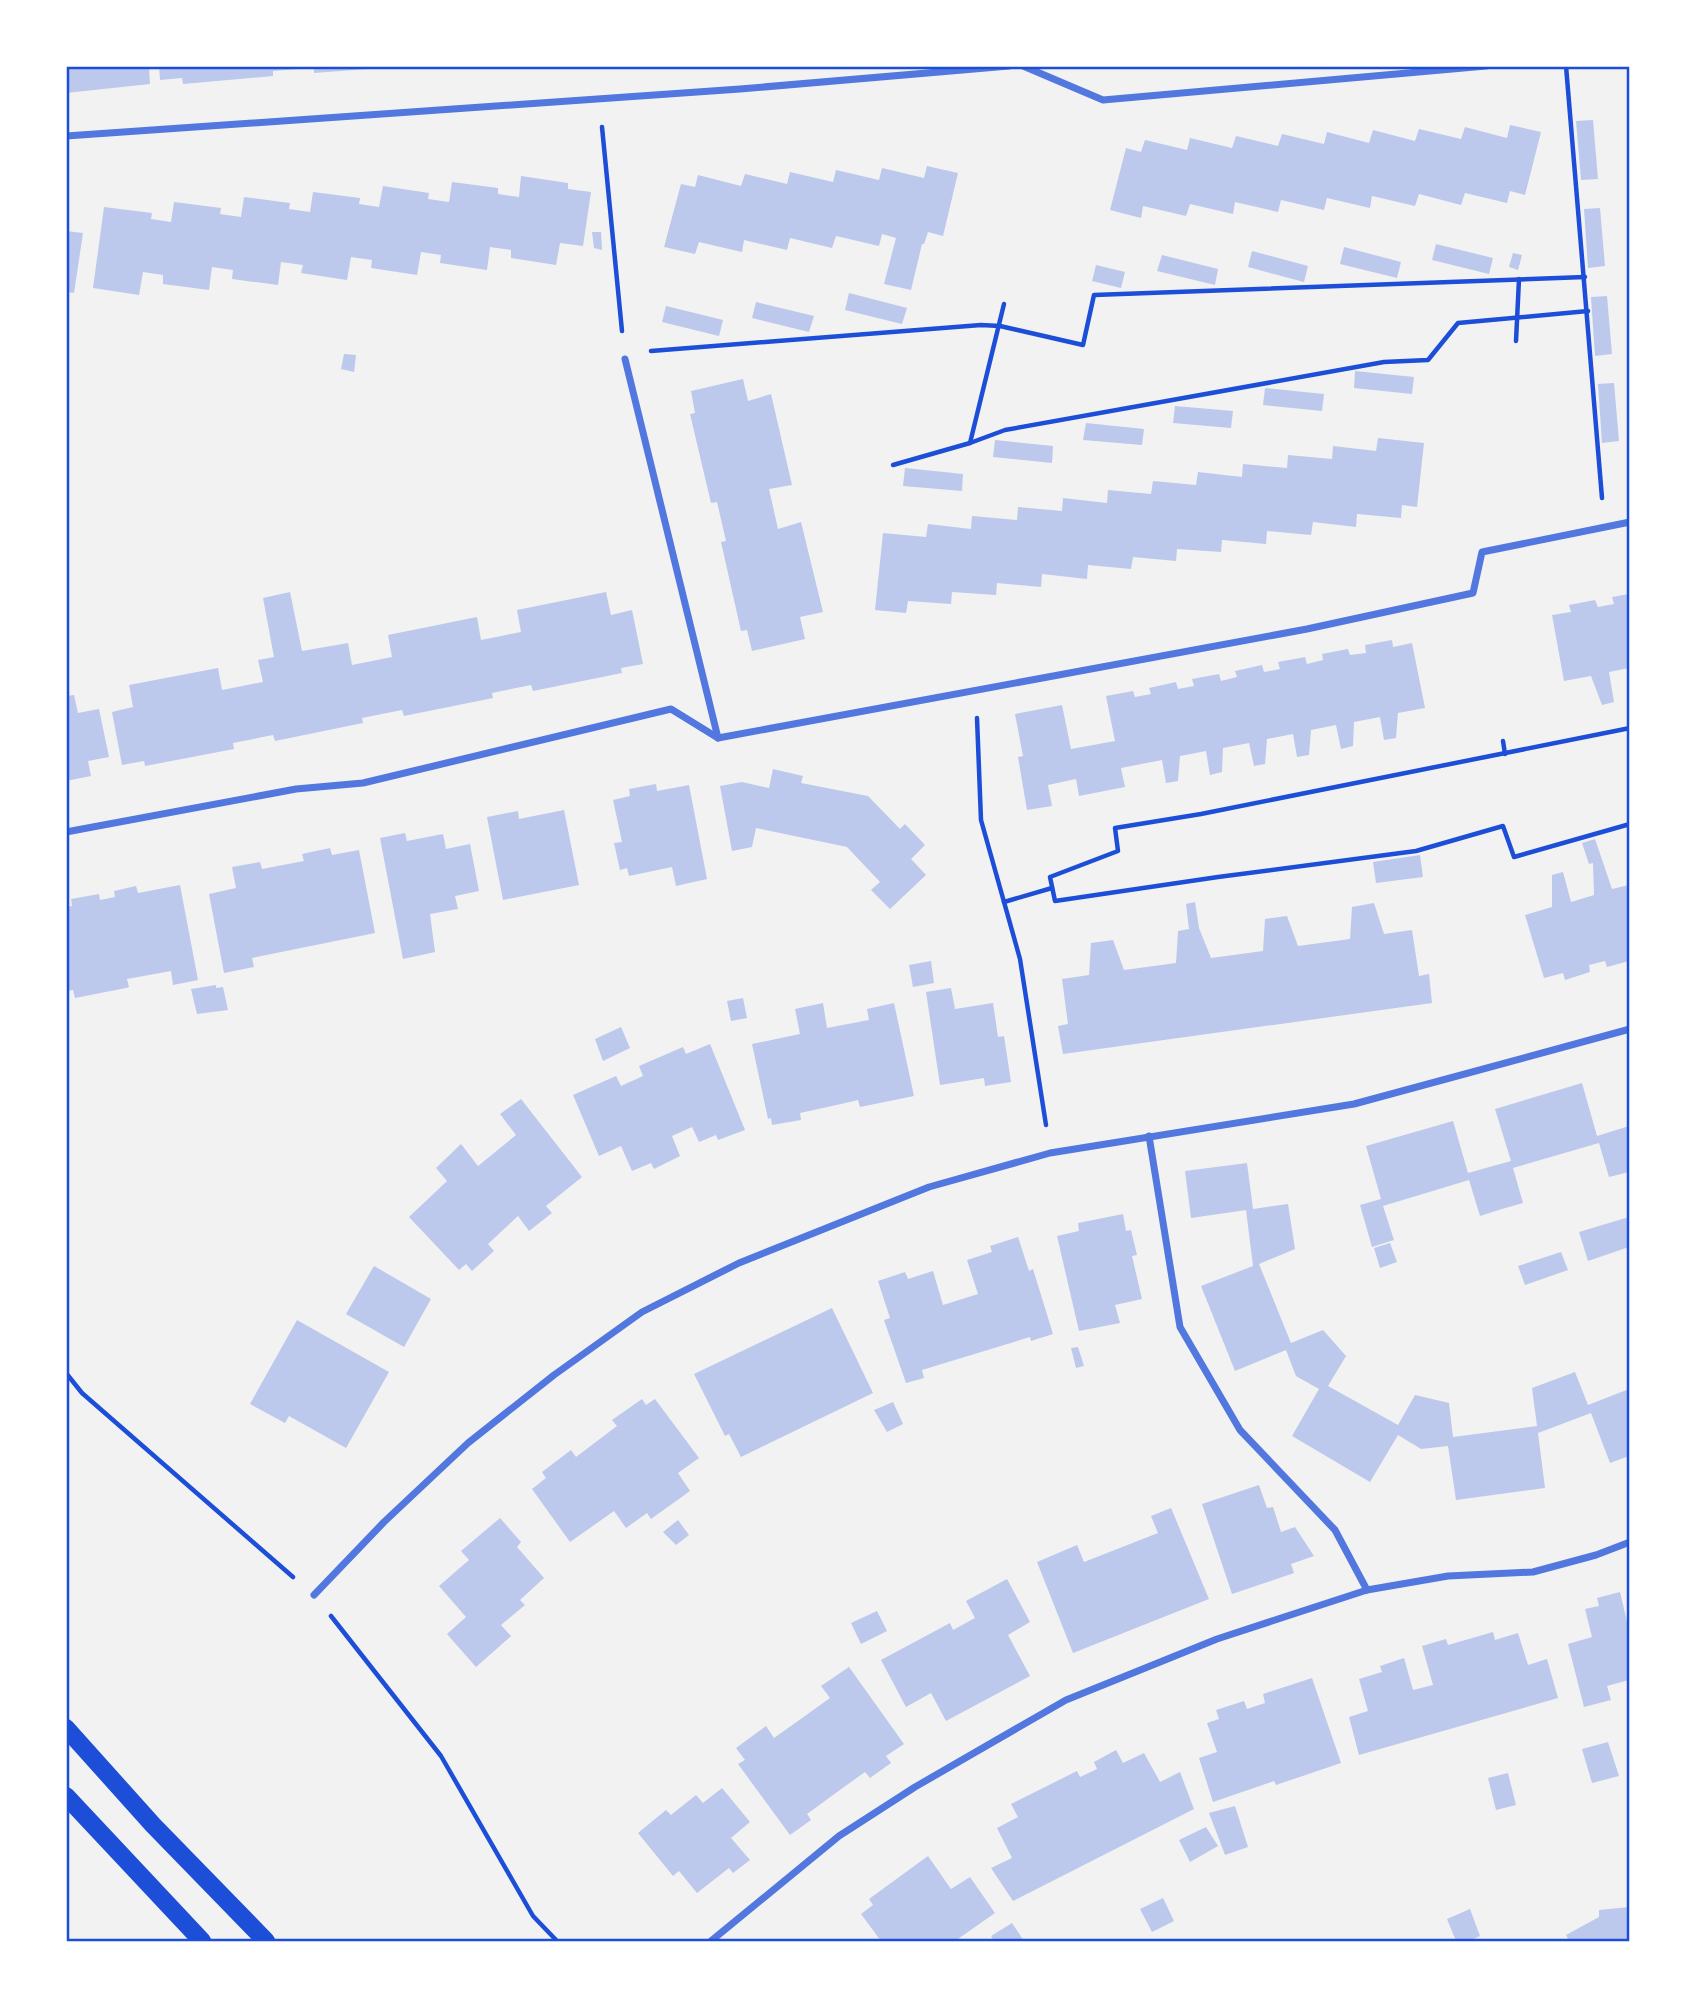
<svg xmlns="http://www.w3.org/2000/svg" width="1696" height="2008" font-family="'Varela Round',sans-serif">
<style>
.building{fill:#bdc9ec}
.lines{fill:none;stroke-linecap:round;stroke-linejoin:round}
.path{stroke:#1d4ed8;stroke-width:4.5}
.minor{stroke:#5277de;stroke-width:7}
.primary{stroke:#1d4ed8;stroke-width:18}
.neatline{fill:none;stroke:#1d4ed8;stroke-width:2.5}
</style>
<rect width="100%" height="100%" fill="#f2f2f2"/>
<g class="building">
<path d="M66,66H149L150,84L66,93Z"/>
<path d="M159,66H299V69L273,71V76L183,84L182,78L160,80Z"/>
<path d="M314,66H368V69L314,73Z"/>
<path d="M1593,120L1598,179L1581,180L1576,121Z"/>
<path d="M1510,125L1541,132L1525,195L1510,191L1507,203L1465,193L1461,205L1419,194L1415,206L1372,196L1370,208L1327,198L1324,210L1281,200L1278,212L1235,202L1233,214L1190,204L1186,216L1143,206L1141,218L1110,210L1126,148L1141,152L1145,140L1187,150L1190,138L1232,148L1236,136L1278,146L1282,134L1324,144L1327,132L1369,143L1373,130L1415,141L1419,129L1461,139L1465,127L1507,138Z"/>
<path d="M927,166L958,173L943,236L928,232L924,244H922L911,290L884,284L896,238L882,234L879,246L836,236L832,248L790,238L787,250L744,240L742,252L699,242L695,254L664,247L681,184L695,187L698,175L741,186L745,174L787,184L790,172L833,182L836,170L879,180L882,168L924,178Z"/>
<path d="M521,176L568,183V189L591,192L583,246L560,243L556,265L511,258V250L490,247L487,270L440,263L441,255L421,252L417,275L371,268L372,260L351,257L347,280L301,273L303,265L281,262L278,285L232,279L233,270L212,267L209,290L163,284V275L143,272L139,295L93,288L104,207L152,213L151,219L171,222L174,202L221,208L220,214L241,217L244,197L290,203L289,209L310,212L313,192L360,198L359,204L379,207L383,186L429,193L428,199L449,202L452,182L498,188V194L519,197Z"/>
<path d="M1600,208L1605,266L1588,268L1584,209Z"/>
<path d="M66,231L83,233L74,293L66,292Z"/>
<path d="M592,232H601L602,250L594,248Z"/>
<path d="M1436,244L1493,258L1489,274L1432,260Z"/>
<path d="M1344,247L1401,262L1397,278L1340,264Z"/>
<path d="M1252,251L1308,266L1304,282L1248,267Z"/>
<path d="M1513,253L1522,255L1518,270L1509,267Z"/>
<path d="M1162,255L1218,269L1215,285L1157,271Z"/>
<path d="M1096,265L1125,272L1121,288L1092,281Z"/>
<path d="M849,293L907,308L902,324L845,310Z"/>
<path d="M1607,296L1612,354L1595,356L1591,297Z"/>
<path d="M756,302L814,316L809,332L752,318Z"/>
<path d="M666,306L723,320L719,336L662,322Z"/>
<path d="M344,354L356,355L354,372L341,369Z"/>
<path d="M1355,371L1414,377L1412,394L1354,388Z"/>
<path d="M743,379L748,401L771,394L792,485L769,489L778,529L801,522L823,612L800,617L805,639L752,651L747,630L741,631L721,542L726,541L717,502L711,503L690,414L695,413L691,391Z"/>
<path d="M1614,383L1619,441L1602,443L1598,384Z"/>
<path d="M1265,388L1324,394L1322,411L1263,405Z"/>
<path d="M1175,406L1233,411L1231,428L1173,423Z"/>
<path d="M1086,423L1144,429L1142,445L1083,440Z"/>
<path d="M1378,438L1424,443L1417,507L1402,505L1401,518L1357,514L1356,527L1313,522L1311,535L1267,531L1266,544L1222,540L1221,552L1177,549L1176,561L1133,557L1131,569L1088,565L1087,579L1042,574L1041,587L997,583L996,595L952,592L951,604L908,601L906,613L875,610L883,533L926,537L928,524L971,529L972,516L1017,520L1018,507L1062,511L1063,498L1107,503L1108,490L1151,494L1153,481L1196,485L1198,472L1242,477L1243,464L1287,468L1288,455L1332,459L1333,446L1376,451Z"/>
<path d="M995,440L1053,446L1052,463L993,457Z"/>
<path d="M905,468L963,474L962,491L903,486Z"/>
<path d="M290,592L302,651L348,643L352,665L392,657L388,635L477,617L481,640L521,632L517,610L606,592L611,615L632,610L643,664L621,668L622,673L533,691L531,685L511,689L492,693L493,698L404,716L402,710L362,718L363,723L275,741L273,735L233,743L234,749L145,766L144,761L122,765L112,712L133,707L129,685L218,668L222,690L263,682L258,660L274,657L263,598Z"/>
<path d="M1629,594V668L1609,672L1614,702L1602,705L1591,676L1564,681L1552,615L1571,612L1569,605L1595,600L1598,607L1614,604L1612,597Z"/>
<path d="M1392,640L1393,647L1412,643L1425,708L1398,713L1396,738L1384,740L1380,717L1354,722L1353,746L1341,749L1336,725L1311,730L1309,755L1297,757L1293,734L1267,739L1265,764L1254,766L1249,743L1223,748L1222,772L1210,775L1206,751L1180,756L1178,781L1166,783L1162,760L1121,768L1125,787L1079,796L1076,779L1048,785L1052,806L1027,810L1018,757L1023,756L1015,714L1062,705L1071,749L1115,741L1106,696L1133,691L1135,697L1151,694L1149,688L1176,682L1178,689L1194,686L1192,679L1219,674L1221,681L1237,677L1235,671L1262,665L1264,672L1280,669L1278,662L1305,657L1307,664L1323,660L1322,654L1348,649L1350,655L1366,653L1365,645Z"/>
<path d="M74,695L78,713L99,709L109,757L88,761L91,776L66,781V696Z"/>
<path d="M773,769L803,776L801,783L868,796L900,829L905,824L925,845L911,859L926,875L890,909L871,890L880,882L847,847L756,828L752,847L732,851L720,786L742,782L769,788Z"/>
<path d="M656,784L657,791L689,785L707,879L676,886L672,867L629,876L627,868L620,870L614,843L622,842L613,800L630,796L629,789Z"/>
<path d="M564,810L579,885L503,900L487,817L518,811L519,819Z"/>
<path d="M405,833L407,841L443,834L446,849L470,844L479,891L455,896L458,909L430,914L435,952L403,959L380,838Z"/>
<path d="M1595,839L1612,889L1629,885V961L1607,967L1605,961L1589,965L1590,972L1565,980L1563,973L1544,978L1525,915L1552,907V875L1563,872L1571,902L1594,895L1593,863L1589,864L1582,843Z"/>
<path d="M330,848L332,855L359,850L375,933L252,958L254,967L224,973L209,894L236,888L232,867L260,862L262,869L304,861L302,854Z"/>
<path d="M1420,855L1423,877L1376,883L1373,862Z"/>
<path d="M180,885L198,980L173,985L171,971L127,979L129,987L126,988L75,998L73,990L66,991V907L72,906L71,899L99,894L100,900L115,897L114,891L136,886L138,893Z"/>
<path d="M1195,902L1199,928L1211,958L1263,951L1265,919L1287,916L1298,946L1350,939L1352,907L1374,903L1384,934L1412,930L1419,976L1429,974L1432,1003L1063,1054L1058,1026L1068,1024L1062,979L1089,975L1091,943L1113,940L1124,970L1176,963L1178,931L1189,929L1186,904Z"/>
<path d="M931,961L934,983L913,987L909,965Z"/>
<path d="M216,985V988L223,987L228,1010L197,1014L191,989Z"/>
<path d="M951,988L955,1009L993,1003L998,1037L1004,1036L1011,1082L985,1086L984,1078L940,1085L926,992Z"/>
<path d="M743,998L747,1018L731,1021L727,1001Z"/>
<path d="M823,1003L827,1028L869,1020L867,1009L894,1003L914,1096L860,1107L858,1100L841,1104L800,1113L801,1120L772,1125L771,1118L768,1119L752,1044L800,1034L795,1009Z"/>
<path d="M621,1027L630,1048L603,1061L595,1039Z"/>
<path d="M710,1044L745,1130L718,1140L716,1135L699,1142L692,1127L672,1136L680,1156L654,1169L651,1163L632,1171L621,1146L599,1156L573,1095L616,1076L621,1086L643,1076L639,1066L683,1047L686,1054Z"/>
<path d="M1582,1083L1597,1136L1629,1126V1172L1609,1177L1599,1143L1513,1168L1523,1203L1502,1209L1480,1216L1469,1180L1383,1206L1394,1240L1372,1247L1360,1205L1381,1199L1366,1146L1453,1121L1468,1173L1511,1161L1495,1109Z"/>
<path d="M521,1099L582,1177L546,1206L552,1213L529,1231L518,1216L488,1244L494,1251L472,1271L466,1264L459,1270L409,1217L447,1181L436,1168L461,1144L478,1166L516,1135L500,1114Z"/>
<path d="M1247,1163L1253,1209L1288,1204L1295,1249L1259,1264L1291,1343L1323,1330L1346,1356L1328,1386L1398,1425L1415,1395L1449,1403L1453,1437L1537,1426L1532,1388L1575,1372L1588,1405L1629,1389V1456L1610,1463L1591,1413L1538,1433L1545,1488L1456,1500L1448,1446L1421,1449L1398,1435L1370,1482L1292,1436L1319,1389L1296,1376L1286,1350L1235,1371L1201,1286L1253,1266L1246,1210L1191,1218L1185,1171Z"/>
<path d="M1123,1214L1126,1231L1131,1230L1137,1255L1132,1256L1142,1299L1115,1305L1120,1323L1079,1331L1057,1236L1079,1231L1078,1223Z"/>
<path d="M1629,1217V1247L1588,1261L1579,1232Z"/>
<path d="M1018,1237L1029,1271L1033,1269L1053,1334L1031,1341L1030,1337L922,1370L924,1378L906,1383L884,1320L890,1318L878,1281L905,1272L908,1279L933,1271L943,1305L978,1294L967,1260L992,1252L990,1246Z"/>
<path d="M1390,1243L1397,1262L1380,1268L1374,1248Z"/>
<path d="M1561,1252L1568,1270L1525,1285L1518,1266Z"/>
<path d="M374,1266L431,1299L404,1347L346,1314Z"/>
<path d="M832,1308L873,1393L741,1457L729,1434L725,1436L694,1374Z"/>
<path d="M297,1320L389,1372L346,1448L289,1416L285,1423L250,1404Z"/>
<path d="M1078,1347L1084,1366L1076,1368L1071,1348Z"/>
<path d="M642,1399L646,1405L655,1399L699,1458L678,1473L690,1491L651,1519L647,1513L626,1528L614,1511L570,1542L532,1489L546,1478L542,1472L571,1450L576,1457L617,1426L612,1420Z"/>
<path d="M893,1402L903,1424L887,1432L874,1410Z"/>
<path d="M1259,1485L1267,1508L1273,1507L1281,1532L1295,1527L1314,1556L1291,1564L1294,1573L1232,1594L1202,1504Z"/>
<path d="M1171,1508L1209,1599L1073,1653L1037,1562L1077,1545L1084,1562L1158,1533L1151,1516Z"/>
<path d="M500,1518L521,1542L517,1547L544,1578L520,1600L525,1605L501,1625L511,1636L476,1667L447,1634L466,1617L439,1586L469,1560L461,1551Z"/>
<path d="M678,1520L689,1535L676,1545L663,1532Z"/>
<path d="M1007,1579L1030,1622L1008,1635L1030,1676L946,1721L931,1693L906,1707L881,1660L950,1623L953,1630L975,1618L966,1601Z"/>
<path d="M1620,1592L1629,1630V1680L1607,1686L1611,1700L1584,1707L1568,1644L1592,1637L1585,1609L1599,1606L1597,1598Z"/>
<path d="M877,1611L887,1631L861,1644L851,1623Z"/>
<path d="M1493,1632L1495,1640L1518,1633L1528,1665L1547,1659L1558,1698L1359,1755L1349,1717L1368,1711L1359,1679L1382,1672L1380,1666L1404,1658L1413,1690L1433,1685L1422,1646L1446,1639L1448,1645Z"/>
<path d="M849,1667L904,1744L886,1756L891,1763L870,1778L865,1772L844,1787L807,1814L811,1820L790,1835L738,1764L745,1760L736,1748L766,1726L774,1738L798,1721L830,1698L821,1686Z"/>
<path d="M1312,1678L1341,1763L1276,1785L1274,1781L1213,1802L1199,1758L1217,1752L1207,1723L1219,1719L1216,1710L1244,1701L1247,1709L1265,1703L1263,1694Z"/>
<path d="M1608,1742L1619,1776L1592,1783L1582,1749Z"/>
<path d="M1116,1750L1123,1763L1144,1753L1160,1782L1180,1772L1194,1809L1013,1901L991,1868L1012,1858L997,1828L1018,1817L1011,1804L1077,1771L1080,1777L1097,1769L1094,1762Z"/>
<path d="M1508,1773L1516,1805L1496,1810L1488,1778Z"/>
<path d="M722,1788L750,1822L731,1838L750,1860L733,1873L729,1868L697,1893L679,1871L673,1876L638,1833L666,1810L671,1815L696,1795L703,1803Z"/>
<path d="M1235,1806L1248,1847L1225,1855L1209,1813Z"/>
<path d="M1206,1827L1218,1846L1190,1862L1179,1840Z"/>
<path d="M928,1856L951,1889L970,1877L995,1913L955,1941H881L861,1914L873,1905L869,1899Z"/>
<path d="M1163,1898L1174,1921L1152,1932L1140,1909Z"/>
<path d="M1629,1907V1941H1569L1566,1935L1599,1917V1910Z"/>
<path d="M1470,1909L1480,1936L1469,1941H1456L1447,1919Z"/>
<path d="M1012,1923L1024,1941H994L991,1936Z"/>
</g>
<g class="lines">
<g class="path">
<path d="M1566,66L1602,498"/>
<path d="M602,127L622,331"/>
<path d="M1516,341L1519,279"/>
<path d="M651,351L981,325L1000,326L1083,345L1094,295L1585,277"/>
<path d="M970,443L1005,430L1384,362L1428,360L1458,323L1588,311"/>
<path d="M893,465L970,443L1004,304"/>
<path d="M977,718L981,820L1020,959L1046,1125"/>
<path d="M1630,728L1201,814L1115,828L1118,851L1050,877L1055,901L1218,877L1416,851L1503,826L1514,857L1630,824"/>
<path d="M1503,741L1505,754"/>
<path d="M1004,902L1052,888"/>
<path d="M66,1373L82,1393L293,1577"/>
<path d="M331,1616L441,1756L533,1916L557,1941"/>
</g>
<g class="minor">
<path d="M1023,66L1103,100L1486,66"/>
<path d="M66,136L740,89L1009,66"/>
<path d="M625,359L718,738"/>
<path d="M66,832L296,789L363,783L671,709L718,738L1307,629L1473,593L1482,552L1630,522"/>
<path d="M1149,1136L1180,1327L1240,1430L1335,1530L1367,1590"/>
<path d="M314,1595L384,1522L468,1443L554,1375L642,1312L739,1263L929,1187L1050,1153L1354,1104L1630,1029"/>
<path d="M711,1941L839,1836L915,1787L1066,1700L1217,1639L1367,1590L1448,1576L1533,1572L1596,1555L1630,1542"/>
</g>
<g class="primary">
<path d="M66,1728L153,1825L266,1941"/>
<path d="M66,1796L202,1941"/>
</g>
</g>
<rect width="1696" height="2008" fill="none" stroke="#ffffff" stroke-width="136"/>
<rect x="68" y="68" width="1560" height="1872" class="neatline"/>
</svg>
